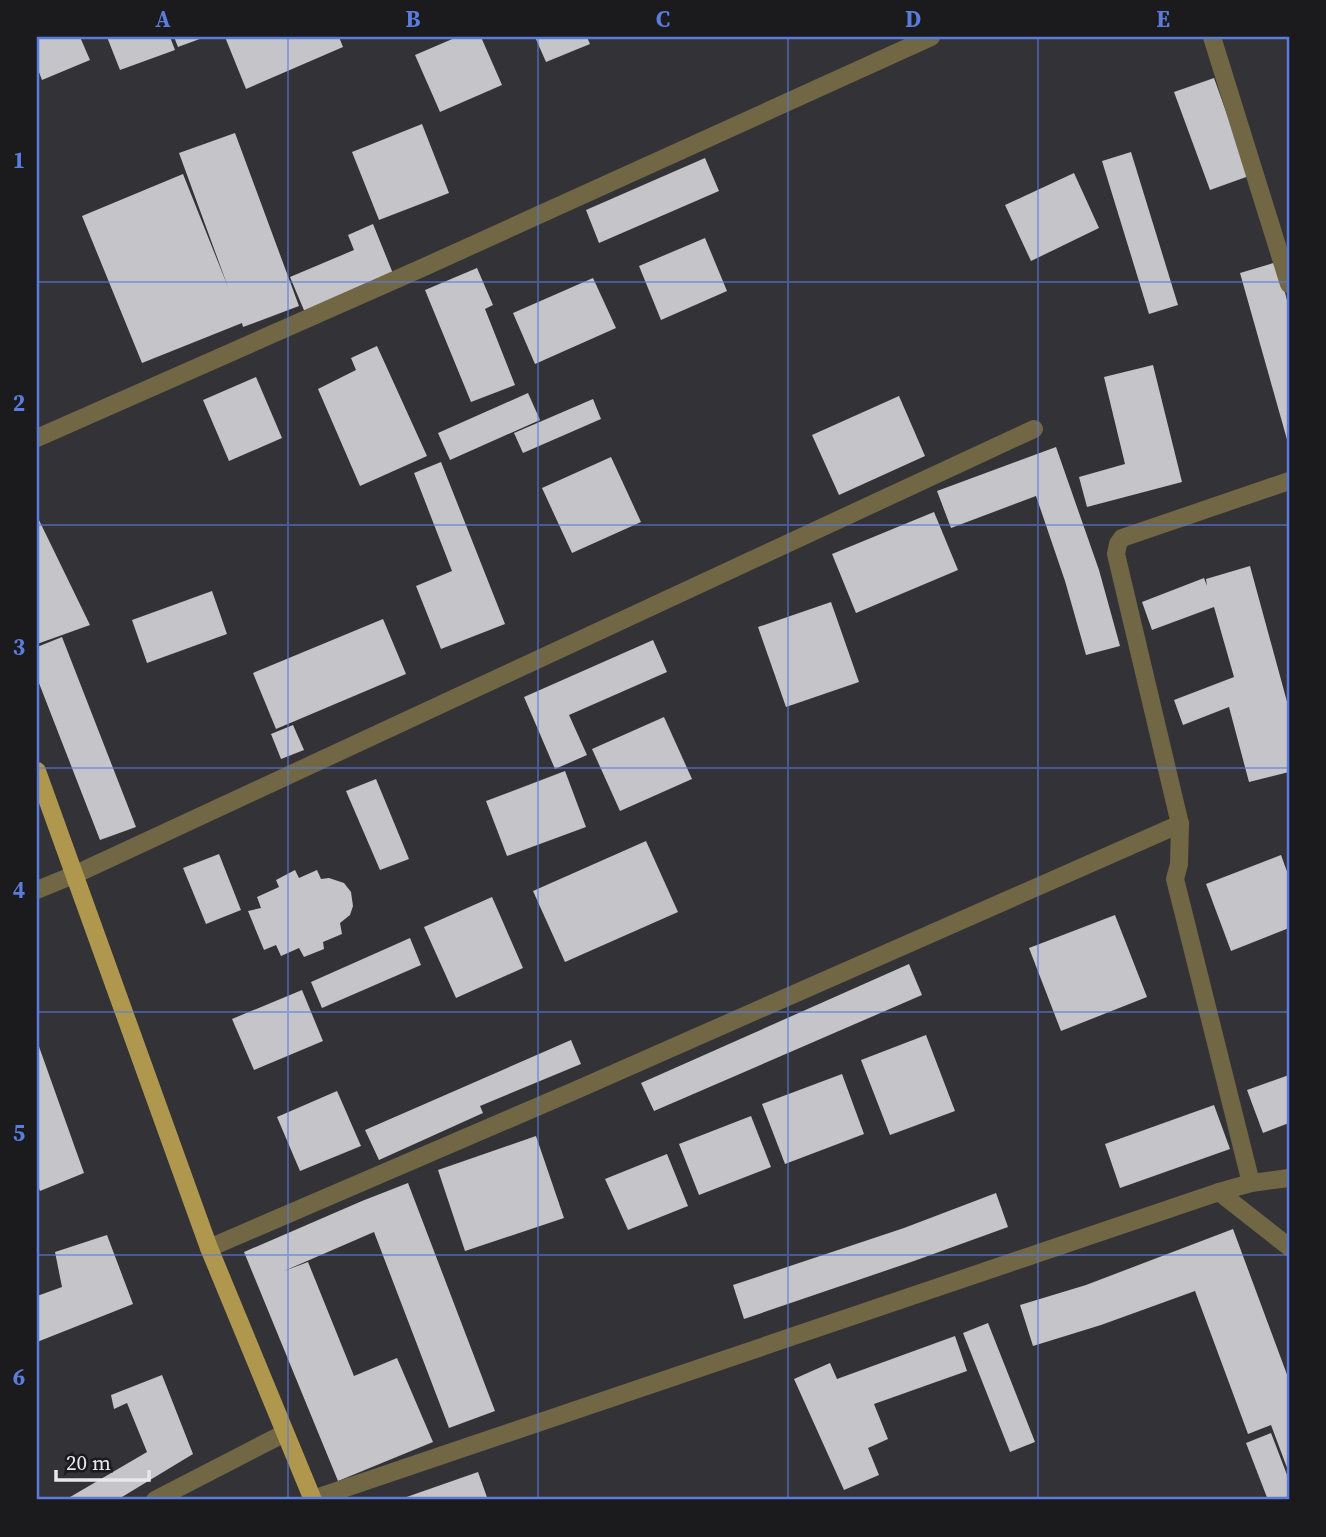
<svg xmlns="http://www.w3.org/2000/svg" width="1326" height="1537" font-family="'Source Serif 4',serif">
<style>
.building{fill:#c5c4c9}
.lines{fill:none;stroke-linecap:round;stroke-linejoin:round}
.minor{stroke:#716744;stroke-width:18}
.major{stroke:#af984d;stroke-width:18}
.grid{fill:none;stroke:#5a7cdd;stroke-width:2;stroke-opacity:0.55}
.neatline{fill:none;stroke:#5a7cdd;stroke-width:2.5}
.grid-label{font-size:23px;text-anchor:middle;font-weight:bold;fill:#5a7cdd}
</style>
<rect width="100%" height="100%" fill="#333236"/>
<g class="building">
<path d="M37,37H80L90,60L42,80L37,67Z"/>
<path d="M107,37H170L175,50L120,70Z"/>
<path d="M174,37H205L178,47Z"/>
<path d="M225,37H339L343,47L246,89Z"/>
<path d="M457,37H481L502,85L440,112L415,55Z"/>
<path d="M535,37H587L590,44L546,62Z"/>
<path d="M1214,78L1249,176L1210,190L1174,92Z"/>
<path d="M422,124L449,193L379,220L352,152Z"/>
<path d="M235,133L299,306L243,327L242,323L142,363L82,216L183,174L228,287L179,153Z"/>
<path d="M1131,152L1178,305L1149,314L1102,161Z"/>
<path d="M705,158L719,191L599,243L586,210Z"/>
<path d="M1074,173L1099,228L1031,261L1005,205Z"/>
<path d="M373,224L394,276L306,315L290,277L354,250L348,235Z"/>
<path d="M705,238L727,291L661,320L639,266Z"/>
<path d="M1277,262L1289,308L1288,443L1240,273Z"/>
<path d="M477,268L493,305L485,309L515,385L471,402L425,290Z"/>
<path d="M593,278L616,328L535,364L513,313Z"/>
<path d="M377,346L427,456L360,486L318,389L356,370L351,358Z"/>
<path d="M1153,365L1182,482L1087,507L1079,477L1125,464L1104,377Z"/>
<path d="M256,377L282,438L229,461L203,400Z"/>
<path d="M528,393L540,420L450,460L438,433Z"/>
<path d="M899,396L925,456L839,495L812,435Z"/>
<path d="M593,399L601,419L523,453L514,433Z"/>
<path d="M1056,447L1099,570L1120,646L1086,655L1065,581L1036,496L951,528L937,491Z"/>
<path d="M611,457L641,522L572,553L542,488Z"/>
<path d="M441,462L505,624L441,649L416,586L452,571L414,473Z"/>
<path d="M934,512L958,570L856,613L832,554Z"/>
<path d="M37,516L90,625L37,644Z"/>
<path d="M1250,566L1289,709V772L1249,782L1229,707L1183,725L1174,700L1234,677L1214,607L1152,630L1142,602L1204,578L1207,586L1206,579Z"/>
<path d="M212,591L227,634L147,663L132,620Z"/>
<path d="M831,602L859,682L786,707L758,627Z"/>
<path d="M383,619L406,674L276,729L253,673Z"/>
<path d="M62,637L136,827L100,840L37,678V647Z"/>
<path d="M653,640L667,672L569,715L587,755L555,769L524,697Z"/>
<path d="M664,717L692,779L620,811L592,749Z"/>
<path d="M293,725L304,750L281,759L271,734Z"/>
<path d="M565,771L586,827L507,856L486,801Z"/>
<path d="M376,779L409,859L380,870L346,791Z"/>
<path d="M646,841L678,912L565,962L533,891Z"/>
<path d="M219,854L241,910L206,924L183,868Z"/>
<path d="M1281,855L1289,877V928L1231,951L1206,884Z"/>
<path d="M295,870L299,878L317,870L321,879L329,878L344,883L351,892L353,906L350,915L340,923L342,934L323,942L324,949L304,957L299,948L281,956L276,945L264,950L248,911L261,908L257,897L279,887L276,880Z"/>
<path d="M492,897L523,968L456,998L424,927Z"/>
<path d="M1115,915L1147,997L1061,1031L1029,948Z"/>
<path d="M410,938L421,965L322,1008L311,982Z"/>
<path d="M909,964L922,995L654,1111L641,1083Z"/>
<path d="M302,990L323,1041L254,1070L232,1019Z"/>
<path d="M926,1035L955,1111L890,1135L861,1060Z"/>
<path d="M571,1040L581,1064L480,1106L483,1113L379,1160L365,1130Z"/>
<path d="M37,1041L84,1173L40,1191L37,1183Z"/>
<path d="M842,1074L864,1134L785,1164L762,1104Z"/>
<path d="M1289,1075V1123L1263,1133L1247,1090Z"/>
<path d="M337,1091L361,1146L300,1171L277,1117Z"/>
<path d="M1214,1105L1230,1149L1120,1188L1105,1144Z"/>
<path d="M751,1116L771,1167L699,1195L679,1144Z"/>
<path d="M536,1136L564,1218L465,1251L438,1170Z"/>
<path d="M667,1154L688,1206L628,1230L605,1179Z"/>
<path d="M408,1183L495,1411L449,1428L374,1232L284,1271L308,1262L354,1376L397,1358L433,1442L338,1481L244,1252L362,1201Z"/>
<path d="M996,1193L1008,1227L914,1261L744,1319L733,1285L904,1228Z"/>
<path d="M1233,1229L1289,1380V1473L1271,1425L1248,1434L1195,1291L1101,1325L1033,1346L1020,1305L1086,1285Z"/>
<path d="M107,1235L133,1304L37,1342V1296L62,1287L55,1252Z"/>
<path d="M988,1323L1035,1442L1010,1452L963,1333Z"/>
<path d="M955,1336L967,1371L874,1404L888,1439L868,1448L879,1475L844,1490L794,1379L830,1363L837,1379Z"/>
<path d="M162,1375L193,1454L117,1500H65L147,1452L127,1403L114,1409L111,1395Z"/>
<path d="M1271,1433L1289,1480V1500H1268L1246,1443Z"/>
<path d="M478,1472L488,1500H398Z"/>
</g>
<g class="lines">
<g class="minor">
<path d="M1212,37L1289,284"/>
<path d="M37,438L422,268L931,37"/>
<path d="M37,890L76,874L1034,429"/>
<path d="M1251,1183L1175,879L1179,864L1180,824L1116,554L1118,544L1122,538L1289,481"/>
<path d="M1219,1192L1289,1247"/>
<path d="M209,1248L574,1091L1180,824"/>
<path d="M313,1499L1219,1192L1251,1183L1289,1178"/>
<path d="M155,1500L285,1433"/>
</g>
<path class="major" d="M37,771L209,1248L313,1500"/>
</g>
<path class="grid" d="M288,37V1500M538,37V1500M788,37V1500M1038,37V1500M37,282H1289M37,525H1289M37,768H1289M37,1012H1289M37,1255H1289"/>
<rect width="1326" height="1537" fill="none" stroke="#1b1a1c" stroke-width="77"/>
<path d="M56 1470v10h93v-10" fill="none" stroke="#e8e7e9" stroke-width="3.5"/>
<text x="66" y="1470" font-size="21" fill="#e8e7e9" stroke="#1b1a1c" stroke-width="5" paint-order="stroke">20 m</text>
<rect x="38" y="38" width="1250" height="1460" class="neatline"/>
<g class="grid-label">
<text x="163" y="27">A</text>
<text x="413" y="27">B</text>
<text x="663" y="27">C</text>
<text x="913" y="27">D</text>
<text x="1163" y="27">E</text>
<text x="19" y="168">1</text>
<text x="19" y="411">2</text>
<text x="19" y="655">3</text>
<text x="19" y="898">4</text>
<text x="19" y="1141">5</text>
<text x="19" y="1385">6</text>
</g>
</svg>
